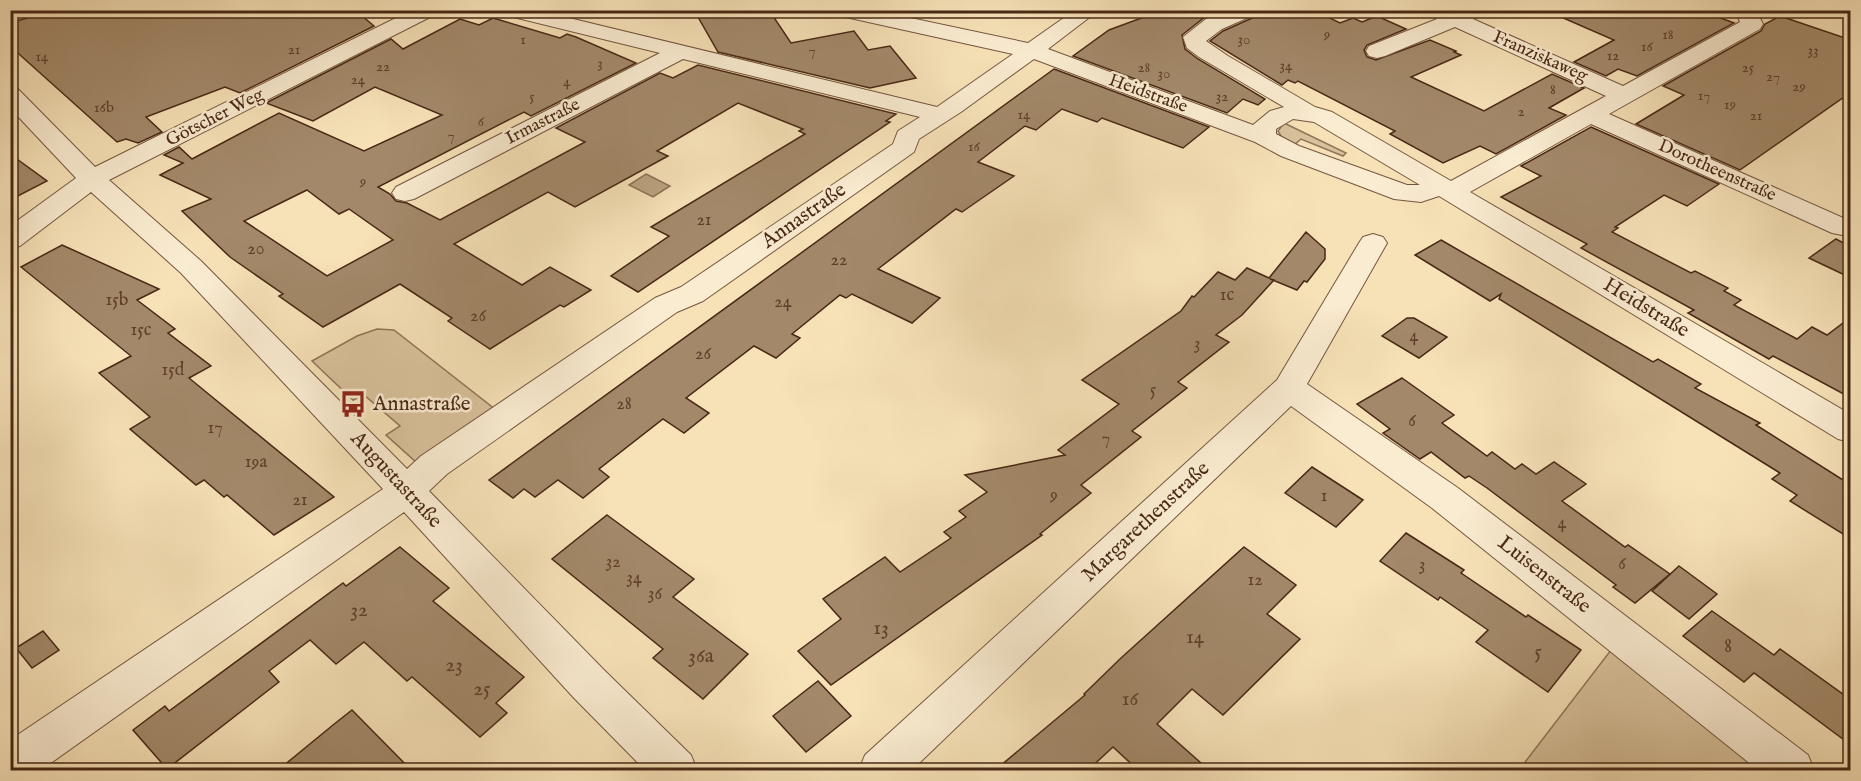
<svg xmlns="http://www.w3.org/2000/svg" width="1861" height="781" font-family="'IM FELL English',serif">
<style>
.green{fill:#d9c29c;stroke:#907558;stroke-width:1.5}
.water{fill:#bca381;stroke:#8e7256;stroke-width:1.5}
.building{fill:#a3896a;stroke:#482815;stroke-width:1.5;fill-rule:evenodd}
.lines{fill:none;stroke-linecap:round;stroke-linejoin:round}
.minor-casing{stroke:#74563e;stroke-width:2}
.minor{fill:#faecd1;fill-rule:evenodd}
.labels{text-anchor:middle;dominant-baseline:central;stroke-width:5;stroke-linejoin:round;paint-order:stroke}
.far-number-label{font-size:15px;fill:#5f402a}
.far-street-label{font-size:18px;fill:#482815;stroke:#faecd1}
.number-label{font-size:18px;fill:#5f402a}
.street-label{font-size:21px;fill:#482815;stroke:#faecd1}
.poi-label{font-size:21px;fill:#482815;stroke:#faecd1;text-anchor:start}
.near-number-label{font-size:21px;fill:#5f402a}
</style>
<rect width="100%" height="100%" fill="#f7e2b8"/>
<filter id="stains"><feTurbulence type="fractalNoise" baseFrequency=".00333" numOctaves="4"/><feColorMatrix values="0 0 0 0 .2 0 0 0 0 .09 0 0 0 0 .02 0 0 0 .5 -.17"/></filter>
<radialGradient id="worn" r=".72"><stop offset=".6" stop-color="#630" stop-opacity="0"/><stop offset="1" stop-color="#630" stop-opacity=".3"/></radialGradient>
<g class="green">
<path d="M1284,123L1346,153L1343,156L1301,139L1293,146L1284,141L1278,131Z"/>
<path d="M377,329L394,330L496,410L417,463L386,435L400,426L364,395L353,400L312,361L357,336Z"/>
<path d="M1611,650L1737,750L1759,770H1519Z"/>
</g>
<path class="water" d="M646,174L670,186L653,197L629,185Z"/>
<g class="building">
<path d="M20,10H355L374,26L240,93L225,87L146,117L162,132L138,143L126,139L117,142L10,46V23L27,18Z"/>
<path d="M694,10H769L791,43L854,31L868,50L890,46L916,78L870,88L718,52Z"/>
<path d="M1163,10H1222L1205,17L1182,35L1185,49L1198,59L1265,99L1258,105L1243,99L1227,113L1073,56L1109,30Z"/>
<path d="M1261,10H1313L1340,23L1353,18L1362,22L1377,16L1406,29L1367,45L1364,50L1367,57L1376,60L1430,40L1456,51L1454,52L1461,55L1411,77L1484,111L1552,74L1584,88L1549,108L1566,115L1496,154L1480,146L1443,163L1390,134L1395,131L1298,81L1295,83L1288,80L1282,85L1210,41L1223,31L1257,16Z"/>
<path d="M1545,10H1699L1734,23L1637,76L1618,69L1606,76L1574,62L1614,40Z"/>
<path d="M1780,16L1851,40V92L1740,170L1636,124L1684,95L1663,86L1761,31L1765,24Z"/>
<path d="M493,18L560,38L567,34L576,37L636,63L531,116L524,112L378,187L390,194L396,201L407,203L440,220L585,142L556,128L660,73L673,78L698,65L896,114L886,121L890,122L638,292L611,276L669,236L651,227L805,134L799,131L803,129L738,103L657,151L668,156L575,207L548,192L454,244L522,285L550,267L591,290L564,307L560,305L490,349L448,321L452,318L400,284L323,327L279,296L283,294L230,257L182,211L211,199L160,175L183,163L164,155L179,147L192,159L279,113L364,151L442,115L375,87L313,121L266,103L391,39L403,49L460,19L479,25ZM307,190L339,214L349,209L393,240L327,276L244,221Z"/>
<path d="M1054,69L1209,127L1183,148L1102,118L1097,122L1062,109L1036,130L1025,126L978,162L1014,176L962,212L956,209L878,269L940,298L912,323L852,294L846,298L840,295L792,334L800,338L776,358L754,346L686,398L709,413L684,433L663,419L599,469L609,477L583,498L558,480L535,497L524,489L513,498L489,480Z"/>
<path d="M1591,127L1719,184L1687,206L1664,195L1615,227L1618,228L1612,232L1691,273L1695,271L1728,288L1724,291L1741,300L1734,305L1797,339L1812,327L1827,335L1851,317V398L1773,356L1769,359L1688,313L1694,310L1581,248L1587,244L1501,197L1541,176L1521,166Z"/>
<path d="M10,154L47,181L10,200Z"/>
<path d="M1306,232L1325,249V259L1307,282L1304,281L1297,290L1270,279L1274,280L1242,315L1216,335L1229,342L1178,382L1187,388L1132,431L1141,437L1081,485L1091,493L1040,534L1042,535L831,685L798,651L841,619L823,599L885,557L900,572L951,538L944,532L966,517L959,511L987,492L965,475L1065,455L1058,450L1119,404L1082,380L1181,311L1192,296L1194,297L1218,272L1235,280L1247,268L1269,278Z"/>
<path d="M1836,239L1851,247V278L1809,258Z"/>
<path d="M1441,240L1653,362L1658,359L1701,384L1695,388L1760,423L1756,425L1851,485V539L1790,501L1797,495L1772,479L1780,473L1499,299L1501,294L1490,301L1415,255Z"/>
<path d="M62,245L159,289L137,300L175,329L168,333L211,366L189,378L334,497L274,535L227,495L224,497L204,480L196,485L130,429L150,417L99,373L131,356L21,267Z"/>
<path d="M1407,318H1414L1447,337L1419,358L1382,336Z"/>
<path d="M1402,378L1454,415L1442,423L1487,456L1492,452L1515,469L1522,464L1536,474L1554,462L1586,484L1562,501L1625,547L1628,545L1670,574L1635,603L1613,587L1616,585L1487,488L1469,476L1465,478L1431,452L1420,459L1383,433L1390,429L1357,404Z"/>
<path d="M1312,467L1363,500L1336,527L1285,493Z"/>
<path d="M607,515L694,579L673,597L748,654L703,699L653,658L663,649L552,559Z"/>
<path d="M1406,533L1464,570L1461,573L1526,617L1528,615L1581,650L1548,692L1476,642L1488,630L1440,597L1438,600L1380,561Z"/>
<path d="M400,547L449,588L433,601L524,677L496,703L507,713L480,737L412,677L407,681L364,642L336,664L310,640L269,671L279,682L167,769L133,730L165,706L169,711L343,583L346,586Z"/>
<path d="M1244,547L1296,585L1267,614L1300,639L1223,715L1192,689L1157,724L1210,771H1139L1113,747L1087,771H994L1085,695L1084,694L1121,658Z"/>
<path d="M1679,566L1717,594L1689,619L1652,591Z"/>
<path d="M1712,611L1774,655L1780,649L1851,700V745L1754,673L1744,682L1683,636Z"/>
<path d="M43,631L59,650L32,668L16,648Z"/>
<path d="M818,681L851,716L806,752L773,716Z"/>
<path d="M352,710L412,771H277L333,725Z"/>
</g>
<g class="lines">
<defs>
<g id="minor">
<path d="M412,10H439L436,14L109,180L201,261L407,469L421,456L655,298L681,287L893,144L898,131L920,117L683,59L414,199L405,201L396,199L392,193L396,187L660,53L501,14L498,10H536L937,107L1013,54L841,16L834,14L831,10H873L1028,43L1075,10H1099L1048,49L1253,125L1270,111L1284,107L1199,57L1187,48L1183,37L1206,19L1229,10H1259L1256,14L1222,29L1206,41L1228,56L1315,107L1332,112L1451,181L1606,96L1455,27L1385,56L1377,58L1369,56L1366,51L1369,46L1437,19L1425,10L1472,11L1476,15L1473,19L1623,86L1740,22L1735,10H1756L1763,24L1760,29L1609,114L1850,221V233L1842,235L1832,233L1591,124L1470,192L1850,414V442L1838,439L1439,196L1421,202L1394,199L1281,156L1255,142L1034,59L961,112L919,139L914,152L703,301L677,312L447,474L429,491L604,670L691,755L697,770H645L574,698L404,512L41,770H10V740L383,489L181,273L91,192L20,246L10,248V226L76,178L10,108V87L18,89L95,167ZM1293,119L1314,122L1420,185H1407L1299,146L1276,134V129Z"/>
<path d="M1373,234L1383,237L1387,243L1307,384L1458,488L1808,755L1814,770H1758L1432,508L1291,406L912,770H859L865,755L1277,380L1359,243L1363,237Z"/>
</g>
</defs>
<use href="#minor" class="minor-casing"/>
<use href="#minor" class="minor"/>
</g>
<defs>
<symbol id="bus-bare" viewBox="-9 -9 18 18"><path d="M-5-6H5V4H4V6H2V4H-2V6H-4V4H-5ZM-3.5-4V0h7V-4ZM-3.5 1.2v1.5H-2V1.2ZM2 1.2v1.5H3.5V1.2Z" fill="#8f2418" stroke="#faecd1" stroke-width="2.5" paint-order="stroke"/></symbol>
</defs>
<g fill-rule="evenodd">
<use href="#bus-bare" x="334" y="385" width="38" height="38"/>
</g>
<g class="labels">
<g class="far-number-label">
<text x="1327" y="34">9</text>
<text x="1668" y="34">18</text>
<text x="523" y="39">1</text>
<text x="1244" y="39">30</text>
<text x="1647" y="46">16</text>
<text x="294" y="49">21</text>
<text x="812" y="50">7</text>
<text x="1813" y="50">33</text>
<text x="1613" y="55">12</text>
<text x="42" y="56">14</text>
<text x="600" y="63">3</text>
<text x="1286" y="65">34</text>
<text x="383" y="66">22</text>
<text x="1144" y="67">28</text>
<text x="1748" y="67">25</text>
<text x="1164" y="73">30</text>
<text x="1773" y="76">27</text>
<text x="358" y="79">24</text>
<text x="567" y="81">4</text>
<text x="1799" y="86">29</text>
<text x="1553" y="89">8</text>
<text x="1704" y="95">17</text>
<text x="532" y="96">5</text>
<text x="1222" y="96">32</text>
<text x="1730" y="104">19</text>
<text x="104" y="107">16b</text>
<text x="1521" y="111">2</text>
<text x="1024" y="114">14</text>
<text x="1756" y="115">21</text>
<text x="481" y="121">6</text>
<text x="451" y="135">7</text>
<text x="974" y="146">16</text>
<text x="363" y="181">9</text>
</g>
<g class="far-street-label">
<text transform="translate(1540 57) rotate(24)">Franziskaweg</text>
<text transform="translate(1148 94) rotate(20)">Heidstraße</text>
<text transform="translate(215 118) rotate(-27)">Götscher Weg</text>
<text transform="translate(543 122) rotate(-27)">Irmastraße</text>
<text transform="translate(1717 171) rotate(24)">Dorotheenstraße</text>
</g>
<g class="number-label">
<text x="704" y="220">21</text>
<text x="256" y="249">20</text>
<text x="839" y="260">22</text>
<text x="1227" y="295">1c</text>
<text x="117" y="300">15b</text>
<text x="783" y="302">24</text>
<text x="478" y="316">26</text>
<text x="141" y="330">15c</text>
<text x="1414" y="336">4</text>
<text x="1197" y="344">3</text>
<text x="703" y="354">26</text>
<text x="173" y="370">15d</text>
<text x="1153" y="390">5</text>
<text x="624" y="404">28</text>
<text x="1412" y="421">6</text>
<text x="215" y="428">17</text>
<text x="1106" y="439">7</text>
<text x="256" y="462">19a</text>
<text x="1054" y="495">9</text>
<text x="1324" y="496">1</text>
<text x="300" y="500">21</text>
<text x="1562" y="523">4</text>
<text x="613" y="562">32</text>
<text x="1622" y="564">6</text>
<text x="1422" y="565">3</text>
<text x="634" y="578">34</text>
<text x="1255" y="580">12</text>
<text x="655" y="594">36</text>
</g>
<g class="street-label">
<text transform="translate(804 216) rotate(-35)">Annastraße</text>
<text transform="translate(1646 308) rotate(31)">Heidstraße</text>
<text transform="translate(396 480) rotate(47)">Augustastraße</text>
<text transform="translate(1146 522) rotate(-43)">Margarethenstraße</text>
<text transform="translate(1544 575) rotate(38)">Luisenstraße</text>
</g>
<g class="poi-label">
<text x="373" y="404">Annastraße</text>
</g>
<g class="near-number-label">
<text x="359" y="610">32</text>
<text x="881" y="628">13</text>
<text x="1195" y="637">14</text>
<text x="1728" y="646">8</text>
<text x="1538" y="652">5</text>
<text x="701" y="656">36a</text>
<text x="454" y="665">23</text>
<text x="482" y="689">25</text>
<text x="1130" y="699">16</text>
</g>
</g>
<rect width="1861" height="781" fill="none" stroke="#f7e2b8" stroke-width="36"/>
<rect x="12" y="12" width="1837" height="757" fill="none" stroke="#482815" stroke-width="3"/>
<rect x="18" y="18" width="1825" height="745" fill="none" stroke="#482815" stroke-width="1.5"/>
<rect width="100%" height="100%" filter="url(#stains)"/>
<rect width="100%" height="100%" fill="url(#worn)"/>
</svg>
